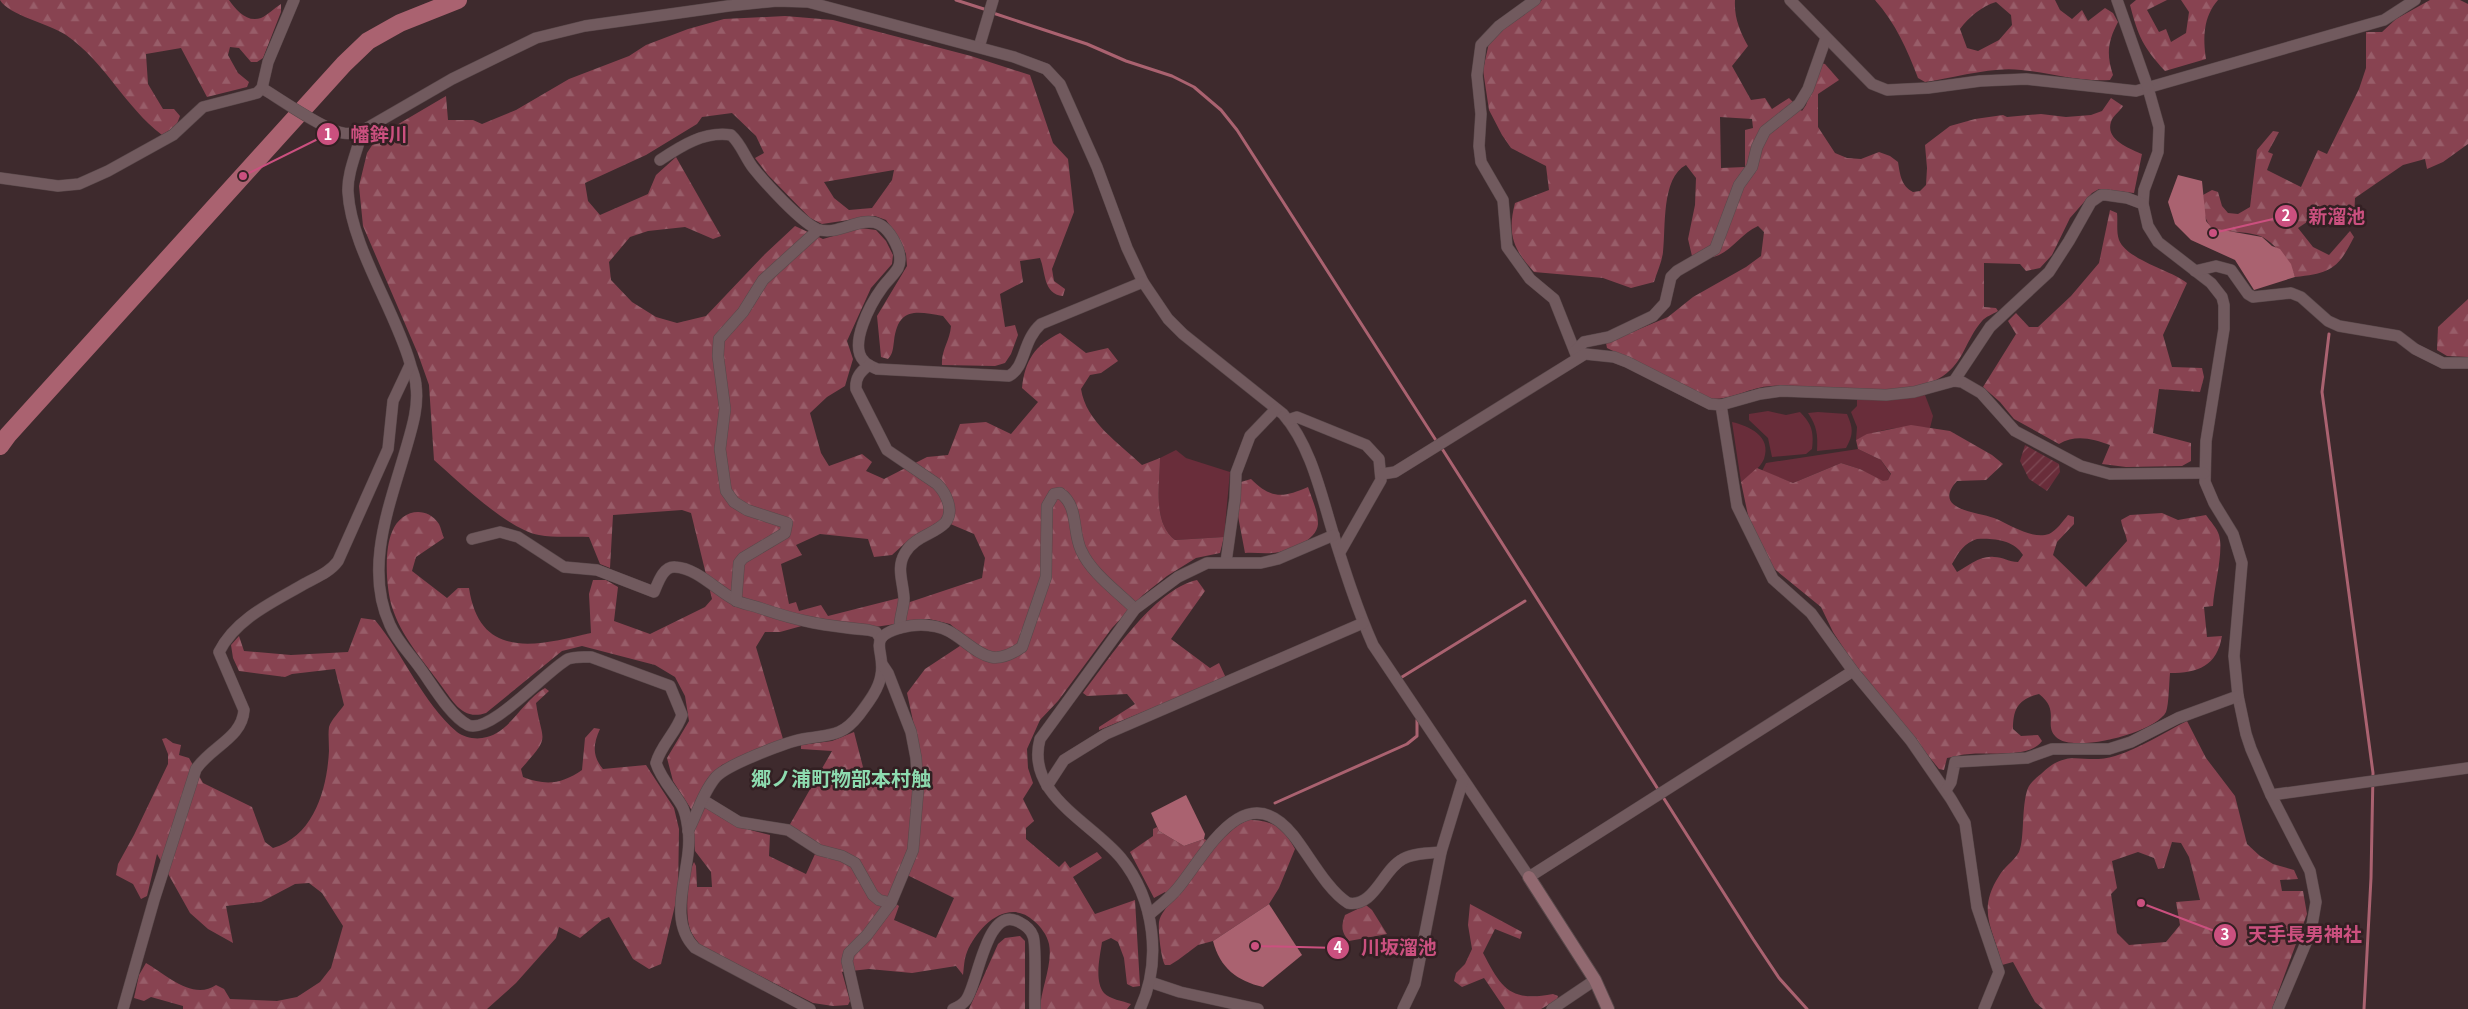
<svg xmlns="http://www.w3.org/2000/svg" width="2468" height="1009" font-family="Georgia,'Noto Sans JP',serif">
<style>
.grass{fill:#692d3a}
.forest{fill:url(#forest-firs);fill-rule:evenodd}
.garden{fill:url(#garden-furrows)}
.water{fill:#aa6270}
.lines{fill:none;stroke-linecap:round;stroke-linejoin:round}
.stream{stroke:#aa6270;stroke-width:3}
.river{stroke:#aa6270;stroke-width:18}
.street-casing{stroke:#59484a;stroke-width:12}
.secondary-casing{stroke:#59484a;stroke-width:14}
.street{stroke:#715a5e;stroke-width:11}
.secondary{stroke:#916970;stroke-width:12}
.labels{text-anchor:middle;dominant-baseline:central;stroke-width:5;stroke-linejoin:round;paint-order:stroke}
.quarter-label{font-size:20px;font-weight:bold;fill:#8ddbaf;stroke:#332023}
.leader{fill:none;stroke:#cb507f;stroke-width:2}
.callout-dot{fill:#cb507f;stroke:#332023;stroke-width:2}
.mark-label{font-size:15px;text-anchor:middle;font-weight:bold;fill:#fff}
.callout-label{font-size:19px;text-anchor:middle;font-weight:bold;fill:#cb507f;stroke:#332023;stroke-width:5;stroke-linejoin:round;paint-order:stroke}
</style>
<defs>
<pattern id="forest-firs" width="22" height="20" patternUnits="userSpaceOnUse" patternTransform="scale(1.25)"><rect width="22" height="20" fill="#884351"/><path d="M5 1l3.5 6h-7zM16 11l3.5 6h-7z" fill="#985d69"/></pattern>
<pattern id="garden-furrows" width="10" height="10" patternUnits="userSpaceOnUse" patternTransform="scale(1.25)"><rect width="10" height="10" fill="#692d3a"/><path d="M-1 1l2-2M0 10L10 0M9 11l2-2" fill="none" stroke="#7e4b56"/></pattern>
</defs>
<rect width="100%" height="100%" fill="#3e2a2d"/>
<g class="grass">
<path d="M1925,395L1933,416L1930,428C1906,425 1877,429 1856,440L1857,427L1851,412L1857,406V400Z"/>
<path d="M1768,411L1786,415L1800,412C1812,424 1814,432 1812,449L1806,454L1772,457L1768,438L1749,420V414Z"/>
<path d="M1818,412L1847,414C1853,428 1854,434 1846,448L1817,451C1818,435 1817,426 1808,413Z"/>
<path d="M1732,422C1749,426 1772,436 1764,459C1760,469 1748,476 1741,482Z"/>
<path d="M1858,449L1881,460L1891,475L1888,480L1882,482L1860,469L1841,463L1793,483L1762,471L1766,463Z"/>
<path d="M1176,450L1186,458L1230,472L1224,537L1175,540C1152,522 1160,484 1160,458Z"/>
</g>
<g class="forest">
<path d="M0,0H229C236,10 247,23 261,18C268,15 274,8 281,4V12L263,58L257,62H251L239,48L230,47L228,55L238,73L249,82L247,87L207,97L181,48L146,54L148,84L163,109H174L180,116L176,126L162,135C125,107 105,62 66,35C50,24 8,15 0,0Z"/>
<path d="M1542,0H1735C1734,18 1740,31 1748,46L1732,66L1751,100L1765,98L1772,109L1789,98L1802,111L1806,105L1820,63L1825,64L1839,80L1818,94V127L1835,153L1847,158L1861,159L1879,152L1890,156L1898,162C1900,174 1901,186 1913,192L1920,191L1926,185L1927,168L1925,145L1950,126L1975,119L2003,115L2007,117L2041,114L2066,117L2091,115L2102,111L2111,98L2123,106C2120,111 2112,117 2111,122C2105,140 2131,149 2142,154L2134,193L2099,189L2092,193L2070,218L2052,255L2040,268L2026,271L2020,264L1984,263V307L1996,308L1998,311C1993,314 1985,317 1982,321C1966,339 1964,362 1943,376C1898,406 1822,384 1771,386C1750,387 1732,400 1711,399L1607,348L1606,343L1668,317L1693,297L1746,267L1761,256L1764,232L1758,226C1742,233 1734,248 1719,255C1712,259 1700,255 1692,256L1688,239L1695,205L1696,178L1686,165C1661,178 1666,227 1663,252C1662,262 1657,272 1654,282L1631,288L1603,278L1534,272C1513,249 1507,234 1515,203L1549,190L1546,166L1511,148L1502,135L1489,110L1483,70L1490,38ZM1720,117L1752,119L1753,128L1745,130V167L1721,168Z"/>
<path d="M1875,0H2055L2060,10L2072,19L2082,10L2088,21L2105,8L2113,13L2118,22C2108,41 2106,54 2113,75L2110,80C2077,82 2052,73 2021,70C1993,66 1954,78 1925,82L1918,78C1907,49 1896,24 1875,0ZM1996,2L2011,15L2012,25L1999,40L1978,51L1967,48L1960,29C1969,17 1982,6 1996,2Z"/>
<path d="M2136,0H2167L2147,10L2159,32L2166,29L2171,42L2186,33L2189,12L2181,0H2218C2203,17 2203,38 2206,59L2165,71C2143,47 2138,36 2130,5Z"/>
<path d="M2430,0H2460L2468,4V144L2443,162L2427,169L2425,159L2403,165L2355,198L2354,219L2349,224L2331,210H2325L2298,228L2313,247L2329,255L2350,231L2354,237C2338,269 2331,273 2295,277C2291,263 2271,238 2257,235C2245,232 2230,231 2217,231C2203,224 2204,209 2203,195L2212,190L2218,192L2222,206L2228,213L2238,214L2250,207L2257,150L2273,131L2279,132L2268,152L2273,154L2267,170L2301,187L2318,150L2327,154L2359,89L2366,68V32H2382L2396,19Z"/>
<path d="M785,16L833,20L971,56L1030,75L1053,143L1068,159L1074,212L1052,269L1054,281L1065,289L1063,296C1043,294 1046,273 1040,258L1020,261L1023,282L1000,294L1005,327L1015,325L1018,335L1011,354L1005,363L995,366L942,365C941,350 950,341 951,326L943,316C916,311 898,307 894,341C893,348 893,354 888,359L881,357L877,316L907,266L906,254L898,237L886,220L875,216L822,224L810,218L768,175L755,158L764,153L756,136L732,113L702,117L697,124L646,155L585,183L588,201L600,215L648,194L656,175L676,157L721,236L713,239L685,227L648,231L630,237L609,262L611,280L632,302L656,317L677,323L706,316L765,254L795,226L823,239L861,228L876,230L886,241L893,255L892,264L871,288L847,341L853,359L845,386L827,397L810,413L821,453L829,466L862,454L872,462L866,471L884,479L927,457L948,455L960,424L986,422L1011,434L1038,402L1022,388C1025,360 1035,345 1060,333L1086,353L1108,348L1118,361L1101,373L1090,375L1081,389C1086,422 1119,443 1142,465L1160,458C1160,484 1152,522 1175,540L1224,537L1220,553L1196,558L1167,576L1143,595L1112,628L1058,701L1040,720L1027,749L1028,768L1033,783L1023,799L1034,821L1026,828V839L1059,867L1065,861L1070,868L1097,852L1102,858L1073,877L1095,914L1135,900L1140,986L1133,987L1127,984L1124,958L1118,942L1111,938L1102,942C1100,956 1094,981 1104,993C1109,999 1123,1001 1131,1004L1127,1009H1040C1041,988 1053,964 1049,944C1047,935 1041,927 1034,921C1008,897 978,926 967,952C964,959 964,968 963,975L956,966L912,973L869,969L842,972L850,1001L848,1005L833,1006L813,1003L701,946C697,941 692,935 690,929C685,916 687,874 694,862L696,866L697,887H712L711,872L695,851L691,809L673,781L667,758L689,721L685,696L675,677L655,665L582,646L562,651L486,713C462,721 453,701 440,684C422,659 401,636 392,607C386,588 384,550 392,532C400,511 425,504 439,524C441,528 442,534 444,538L416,557L412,571L447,598L458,588H469C480,662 539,645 591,633L589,594L593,580H606L618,587L614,621L650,634L705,607L712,599L691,513L682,510L613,515L610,568L600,564L589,537C573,536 555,538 539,535C507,529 458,481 434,460L429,385L418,354L363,226L359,186L367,153L378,136L446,96L448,120H473L482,124L516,110L569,79L629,56L646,45L688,29L724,19ZM894,170L892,180L872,208L849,210L834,198L824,182ZM941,520L974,534L985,558L982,578L898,606L899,598L828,616L821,605L799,611L796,602L789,604L781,564L802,555L796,545L820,534L868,539L874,557L892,555L904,544ZM929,619L950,624L969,640L925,669L907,693L922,763L905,773L869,779L864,771L854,732L832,741L801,745V749L832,751L785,833L815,854L806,874L769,856L770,835C740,828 721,821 698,800L708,778L722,765L783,739L756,647L765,632H780L816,622L875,627ZM903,873L954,898L936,938L894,920L899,906L888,898Z"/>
<path d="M2110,210L2117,213C2118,221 2116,232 2119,240C2127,260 2171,270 2187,283L2163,335L2172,367L2202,368L2204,377L2200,392L2159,389L2153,433L2191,443V461L2182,466L2126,467L2102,464L2110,445C2093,439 2076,434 2059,444L2014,419L2000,402L1983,387L2016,334L2008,321L2016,313L2029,327H2038L2071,296L2099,263Z"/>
<path d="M2468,299V357L2447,356L2437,350L2438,327Z"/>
<path d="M1911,425L1950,431L1992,455L2003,464L1986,480L1957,481C1931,510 1978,512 1994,518C2009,524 2032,540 2049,534C2056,531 2063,521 2068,515L2074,517V524L2057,542L2053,555L2086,587L2127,541C2126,533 2122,528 2121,520L2130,515L2162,513L2178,520L2206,515C2210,521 2217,528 2219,535C2224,552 2214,586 2213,606L2204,607L2207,637L2222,636C2217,666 2198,673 2170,673C2169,683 2169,704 2166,712C2155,733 2073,754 2056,737C2043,724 2061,711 2039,694C2018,699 2013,709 2013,729L2021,736L2038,735L2042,741C2029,759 1991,752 1970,754C1962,754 1954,757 1947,758L1944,770L1939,769L1852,661L1833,632L1821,607L1772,567L1749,520L1741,482L1757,468L1793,483L1841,463L1860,469L1883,481L1888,480L1891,474L1881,460L1858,449L1856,440L1867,434ZM1977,539C1994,538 2014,540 2023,555L2018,562C2009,562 2003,557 1994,557C1981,555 1968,566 1957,572L1952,564C1959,552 1964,543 1977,539Z"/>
<path d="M1251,479C1271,499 1283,498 1308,487C1312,499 1318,511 1318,524C1317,541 1287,552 1272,553C1263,554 1254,552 1245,553L1238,516L1241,482Z"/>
<path d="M1197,580L1205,591L1171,639L1210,668L1219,663L1226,678L1099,730V727L1135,704L1127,694L1087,696L1083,693C1110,658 1153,590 1197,580Z"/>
<path d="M361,618L375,620C404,655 422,702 457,732C465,738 477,740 487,737C512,730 522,701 545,688L549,691L536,703C542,744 552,734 521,769L523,777C546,786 562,784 582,770L585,738L594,728L600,729C593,744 592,756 603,769L646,765L674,808L679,829L678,893L661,964L649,969L633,959L609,917L602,920L580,938L559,927L556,938L516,983L487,1009H183V1006L151,997L144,1001L134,998L139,975L146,963C165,974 193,1001 216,985L224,989L230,999L277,1001L297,997L320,982L331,968L343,926L322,893L309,883L295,884L261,902L226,906L233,943L208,929L190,913L157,854L147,896L141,899L133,884L116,875L118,864L134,835L168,764V754L162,739L166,738L173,743L181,745L179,755L189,758L203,783L252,807L265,842L273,848C314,836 327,789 329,751C329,743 328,734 329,727C331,720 340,711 344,705L335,669L292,674L285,677L239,671L233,658L231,645L239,636L244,651L291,655L348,652Z"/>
<path d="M2187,721L2206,758L2235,796L2247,844L2260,856L2273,864L2294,870L2298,879L2280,880L2282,891H2303L2307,914L2272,1009H2043L2035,1002L2013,962L2002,965C1994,929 1976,912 1999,876C2004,867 2014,861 2019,852C2025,838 2021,806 2028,788C2030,783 2036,778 2041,774C2069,746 2083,766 2115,756C2141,748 2163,733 2187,721ZM2172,842L2181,843L2189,857L2200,900L2176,902L2180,925L2166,942L2129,945L2117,933L2111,894L2117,888L2112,861L2138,852L2154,858L2158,869L2164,868Z"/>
<path d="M1248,820C1273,820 1283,827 1295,849L1279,888L1269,904L1213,941L1198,945L1178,960L1170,965H1165C1161,958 1158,931 1159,922C1160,915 1167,907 1171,901L1165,892L1154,898L1130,852L1153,836V829L1157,827L1159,831L1184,846L1204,839L1216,844L1238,825Z"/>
<path d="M1470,904L1522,932L1520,939L1495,929L1483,953C1502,989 1510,1002 1553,994L1558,996L1557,1000L1541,1009H1505L1484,978L1462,987L1454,981L1456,973L1465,964L1472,949L1468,925Z"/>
<path d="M1366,905L1372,910L1387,934L1349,941C1341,932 1341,926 1345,915Z"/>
<path d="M1020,936L1025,941V1009H969L998,944L1005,938Z"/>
</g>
<path class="garden" d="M2025,445L2059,464L2060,472L2047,491L2029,479L2020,461Z"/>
<g class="water">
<path d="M2178,175L2202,181L2206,221L2212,228L2262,237L2272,246L2280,249L2291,264L2295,277L2254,290L2235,260L2191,240L2175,224L2168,202Z"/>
<path d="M1186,795L1205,834L1204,839L1184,846L1159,831L1151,813Z"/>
<path d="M1269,904L1302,955L1263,987C1237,981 1220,968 1213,941Z"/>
</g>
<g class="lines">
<g class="stream">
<path d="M453,0V2"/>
<path d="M956,0L987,10"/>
<path d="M993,13L1087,44L1126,61L1172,76L1194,87L1221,110L1237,130L1437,442"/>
<path d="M2329,334L2322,392L2373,773L2371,878L2364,1009"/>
<path d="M1441,447L1753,939L1779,978L1807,1009"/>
<path d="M1402,677L1525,601"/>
<path d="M1275,803L1407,744L1417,736V720"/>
</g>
<path class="river" d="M0,446L8,435L344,64L368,41L400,23L458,0"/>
<defs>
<g id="street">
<path d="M1535,0L1499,26L1481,45L1477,75L1481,114L1479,146L1481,162L1503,200L1507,247L1530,279L1554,299L1577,357"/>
<path d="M1790,0L1872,84L1887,90L1928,88L1980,81L2026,79L2136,91L2384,20L2415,0"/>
<path d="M2117,0L2148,88L2159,127L2158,152L2144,190L2143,204L2148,226L2158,242L2211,283L2222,297L2224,305V329L2206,441L2205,482L2214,503L2233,534L2242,563L2234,656L2238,696L2246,734L2251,749L2271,795L2310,871L2316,902L2311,931L2278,1009"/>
<path d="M979,47L993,0"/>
<path d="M262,88C280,99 324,130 343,133C350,135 356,132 362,131L452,79L536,38L585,26L728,6L777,1L808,2L1014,57L1046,69L1060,84L1097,167L1127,248L1143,282L1168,319L1183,334L1283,414C1311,446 1321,494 1333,533C1345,571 1357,609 1373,645L1529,877L1853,671"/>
<path d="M362,131C358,150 347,172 348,192C351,246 395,310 410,363C412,371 416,378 416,386C419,408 411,431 405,452C389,507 364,569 390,625C397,641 410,654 420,668C432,684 450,716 468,725C490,735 546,671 568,659C575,656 584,657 591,657L670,686L682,715C676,733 661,745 656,763C661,779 674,792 682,806C686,813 687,822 688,829C694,867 664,917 695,948L810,1009"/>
<path d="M660,160C681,146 704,131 731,135C742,145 745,158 754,169C766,184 801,222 817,229C845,240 876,195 898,249C900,255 901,262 898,268C894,275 887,281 882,288C871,303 848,345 864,361C867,365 873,367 877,369L1009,376C1026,367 1022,341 1041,324L1143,282"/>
<path d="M0,178L58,186L79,184L108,171L173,135L203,107L257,93L262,88L268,62L294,0"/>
<path d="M2195,271L2216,266L2231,270L2248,294L2253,297L2291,293L2301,297L2328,321L2339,326L2398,336L2415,349L2443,363H2468"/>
<path d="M1575,351L1584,342L1609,337L1653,316L1665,303L1671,277L1677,271L1715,249L1739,185L1752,167L1757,147L1765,131L1799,104L1808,89L1826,38"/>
<path d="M869,365C860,372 855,378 856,389L887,450L937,484C946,493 955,511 945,523C933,535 915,536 905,553C896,568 903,581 904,598C904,608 899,618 900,628"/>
<path d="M1954,381L1990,327L2049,272L2069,241L2091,202L2101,195H2106L2127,198L2143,204"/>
<path d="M1721,405L1737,506L1773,579L1811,613L1853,671L1911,741L1951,799L1965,823L1977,907L1999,972L1984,1009"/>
<path d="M1288,420L1297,417L1366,445L1379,459L1381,480L1340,552"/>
<path d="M1382,474L1395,472L1585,354L1614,357L1627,362L1710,404L1721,405L1760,394L1781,391L1886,395L1914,392L1954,381L1962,382L1981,393L2015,431L2081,466L2110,474L2204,473"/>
<path d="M472,539L500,532L518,537L564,567L597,570L654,592C658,583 663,566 675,567C697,568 716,590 735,600C742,604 752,605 760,608C800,622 826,626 868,630L876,632L880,638"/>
<path d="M1226,562L1235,498L1236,473L1250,436L1276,409"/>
<path d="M736,601L739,563L743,558L785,533L787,523L747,510L734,502L726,491L720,449L725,409L718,356L719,339L743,312L763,280L818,230"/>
<path d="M1047,786L1064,760L1106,734L1363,623"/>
<path d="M1946,790L1951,782L1955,762L2027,758L2052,749H2109L2131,742L2178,718L2238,696"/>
<path d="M2271,795L2468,768"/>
<path d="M703,800L739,822L788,830L819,850L842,856L855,863L873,895L879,900L891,903"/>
<path d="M688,831C697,814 703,792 716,777C727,765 786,742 803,739C829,734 841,738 859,715C868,703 879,689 881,675C886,650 865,638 900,628C918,623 940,624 955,635C980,652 991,669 1022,647L1046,577L1047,506L1054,494L1060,493C1079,506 1072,531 1081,550C1091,573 1117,591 1135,609"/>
<path d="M1150,914C1159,906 1170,898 1178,888C1206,854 1244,775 1293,835C1309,855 1327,890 1348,903C1374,908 1383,869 1403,859C1413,853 1429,853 1441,852"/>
<path d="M1150,982L1180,992L1258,1009"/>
<path d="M123,1009L154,900L196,769C212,746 242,738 244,710L219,652C236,618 275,601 306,583C317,577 330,572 338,561L388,449L393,401L410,365"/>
<path d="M858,1009L847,961L849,953L867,935L891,903L913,850L918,791L916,758L911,732L888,673L882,664"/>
<path d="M953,1009C958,1007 963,1004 966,1000C978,985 986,904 1019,922C1025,925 1031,930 1033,936C1037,945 1034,995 1035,1009"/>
<path d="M1140,1009C1162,961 1155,900 1121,858C1091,822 1025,794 1040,739L1135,609L1178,577L1207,563H1261L1278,559L1334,535"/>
<path d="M1403,1009L1415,984L1441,852L1463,780"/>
<path d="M1552,1009L1595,980"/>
</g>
<path id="secondary" d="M1529,877L1595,980L1608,1009"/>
</defs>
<use href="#street" class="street-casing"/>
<use href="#secondary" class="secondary-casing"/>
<use href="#street" class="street"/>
<use href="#secondary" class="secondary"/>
</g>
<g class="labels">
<g class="quarter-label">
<text x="841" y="777">郷ノ浦町物部本村触</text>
</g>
</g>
<path class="leader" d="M243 176L328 134M2213 233L2286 216M2141 903L2225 935M1255 946L1338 948"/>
<g class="callout-dot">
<circle cx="243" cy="176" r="5"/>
<circle cx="2213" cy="233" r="5"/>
<circle cx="2141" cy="903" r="5"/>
<circle cx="1255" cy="946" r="5"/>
<circle cx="328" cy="134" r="12"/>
<circle cx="2286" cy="216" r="12"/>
<circle cx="2225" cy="935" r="12"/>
<circle cx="1338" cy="948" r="12"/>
</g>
<g class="mark-label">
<text x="328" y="140">1</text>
<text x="2286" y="221">2</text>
<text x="2225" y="940">3</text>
<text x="1338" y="953">4</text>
</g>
<g class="callout-label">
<text x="379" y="141">幡鉾川</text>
<text x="2337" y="223">新溜池</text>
<text x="2305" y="941">天手長男神社</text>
<text x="1399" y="954">川坂溜池</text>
</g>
</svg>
